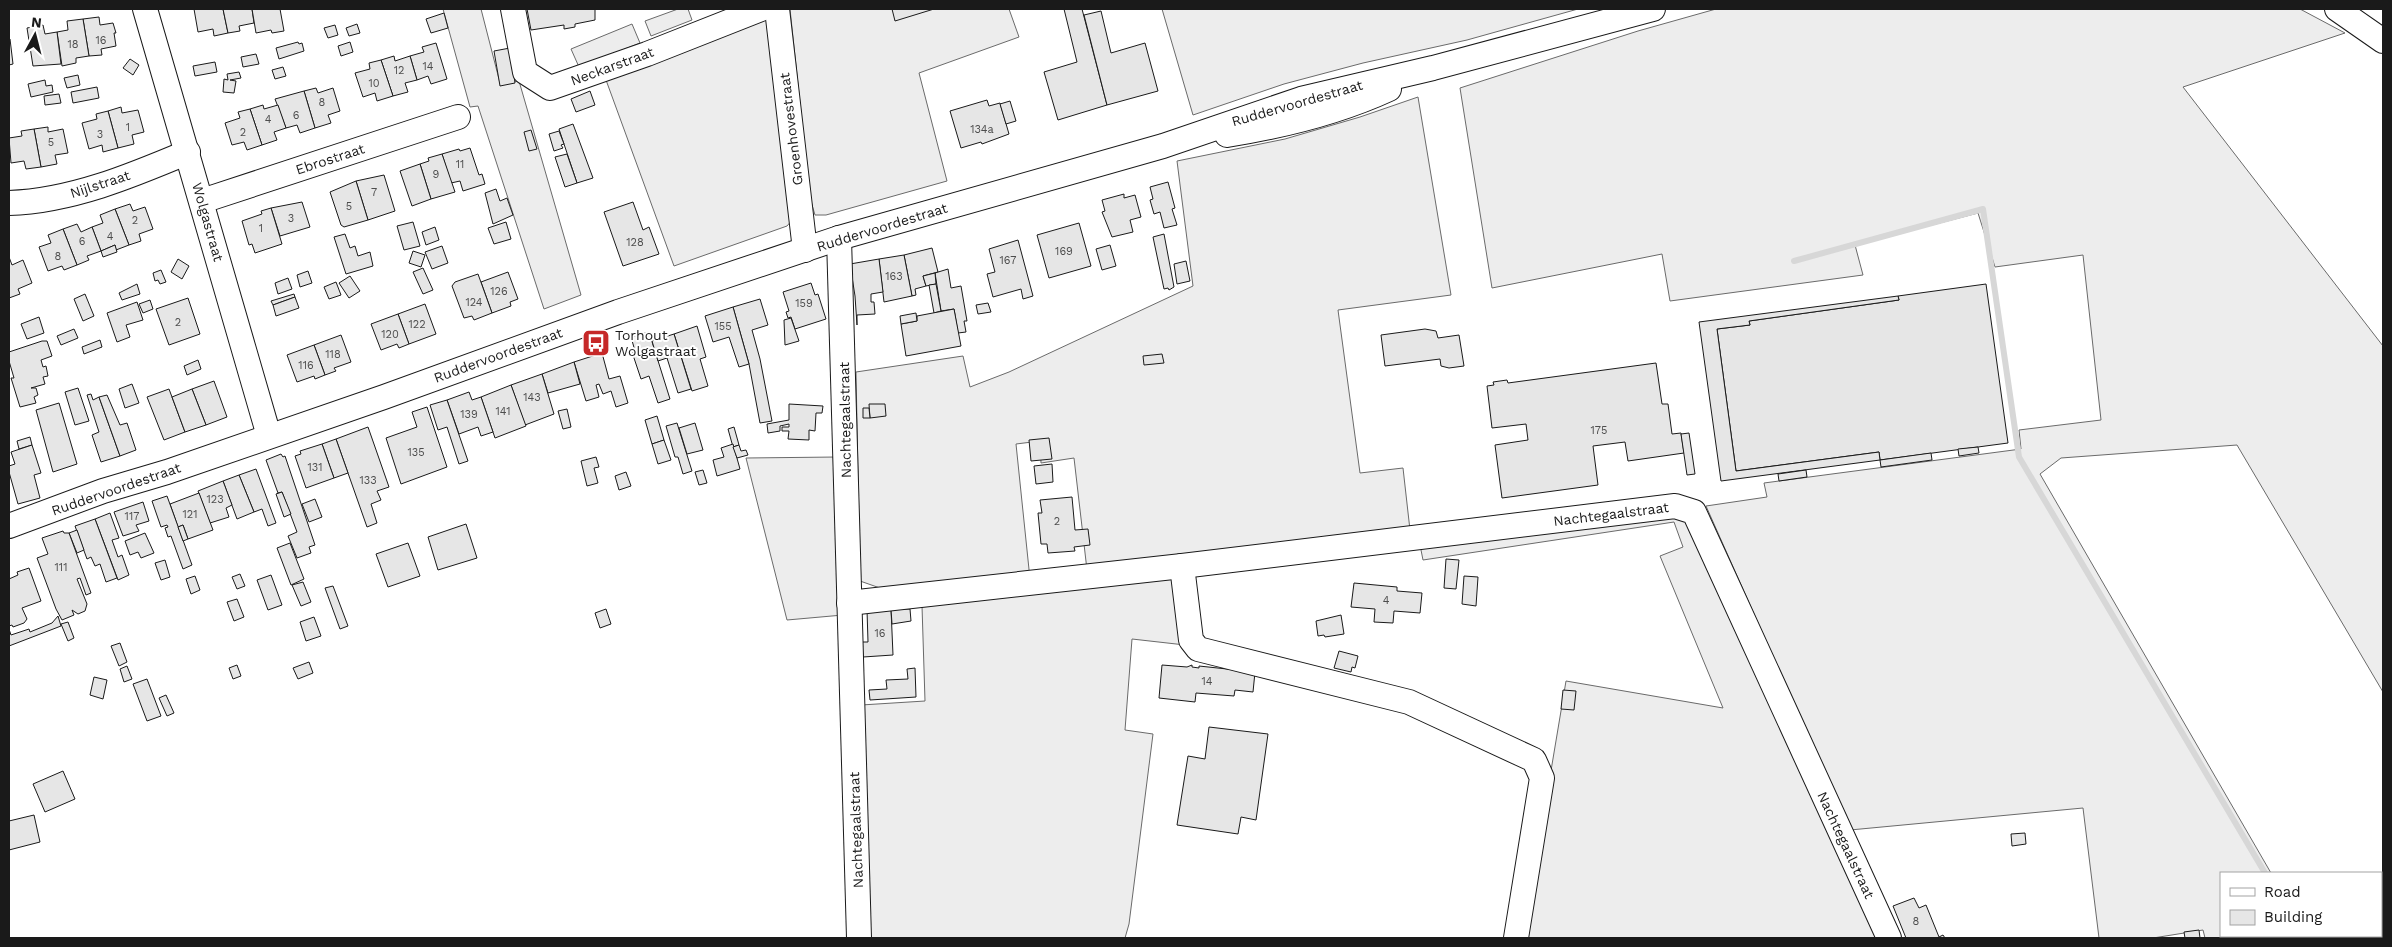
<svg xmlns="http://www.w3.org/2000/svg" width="2392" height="947" font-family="'Work Sans',sans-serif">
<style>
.built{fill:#ededed;stroke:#6a6a6a}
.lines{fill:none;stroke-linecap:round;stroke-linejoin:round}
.stream{stroke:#d7d7d7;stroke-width:6}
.building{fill:#e6e6e6;stroke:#1a1a1a}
.minor-casing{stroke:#1a1a1a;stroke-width:26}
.minor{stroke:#fff;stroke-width:24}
.labels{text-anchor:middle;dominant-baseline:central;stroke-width:4;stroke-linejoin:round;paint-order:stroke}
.number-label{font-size:11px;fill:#4d4d4d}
.street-label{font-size:14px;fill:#1a1a1a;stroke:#fff}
.poi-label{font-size:14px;fill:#1a1a1a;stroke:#fff;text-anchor:start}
</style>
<rect width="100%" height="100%" fill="#fff"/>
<g class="built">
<path d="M443,9H481L500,83L519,81L581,295L544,309L478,106L470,107Z"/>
<path d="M678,9H688L692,20L651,36L645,21Z"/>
<path d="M790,9H1009L1019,37L919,73L947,181L826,215H815L810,198Z"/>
<path d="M1162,9H1578L1467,40L1363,63L1284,84L1193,115Z"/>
<path d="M1716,9H2300L2345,33L2183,87L2383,346V692L2237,445L2061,458L2040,474L2271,873H2221V936H2307L2308,938H2205L2203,930L2153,938H2099L2083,808L1850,830L1706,506L1767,497L1764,483L2021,449L2019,430L2101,420L2083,255L1995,267L1978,213L1855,245L1863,275L1670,301L1662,254L1492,288L1460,88L1638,31Z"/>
<path d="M765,15L772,23L793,219L787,226L674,266L606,80Z"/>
<path d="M632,24L640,43L579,67L571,49Z"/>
<path d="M1418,97L1451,295L1338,310L1360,473L1403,468L1410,530L1087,570L1074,458L1041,463L1040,441L1016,444L1030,579L880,588L860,581L856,372L963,356L970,387L1009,372L1193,286L1177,161L1285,139L1360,117Z"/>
<path d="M837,457L843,615L787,620L746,458Z"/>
<path d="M1683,506L1881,938H1523L1566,681L1723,708L1660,556L1683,547L1674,522L1423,560L1419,540Z"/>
<path d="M1172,579L1185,645L1132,639L1125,730L1153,734L1129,924L1125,938H868L861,705L925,701L922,606Z"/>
</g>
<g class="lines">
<g class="stream">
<path d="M1794,261L1983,209L2019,457L2265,873"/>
<path d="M2302,936L2304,938"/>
</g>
</g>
<g class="building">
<path d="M194,9H223L228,33L214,36L213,29L198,32Z"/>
<path d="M223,9H252L254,23L239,26L240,31L228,33Z"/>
<path d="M252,9H280L284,31L272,33L271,30L256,33Z"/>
<path d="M527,9H595V20L575,24V27L564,29V25L531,30Z"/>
<path d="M892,9H934L895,21Z"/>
<path d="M1064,9H1082L1107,105L1058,120L1044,72L1077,62Z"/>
<path d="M1101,11L1111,53L1145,43L1158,91L1107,105L1084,15Z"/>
<path d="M444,13L448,28L431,33L426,19Z"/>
<path d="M99,17L100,25L113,23L116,33H114L116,46L101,49L102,55L89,56L83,19Z"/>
<path d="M83,19L89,56L76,58V63L62,66L57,32L68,30L67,21Z"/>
<path d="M357,24L360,33L349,36L346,28Z"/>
<path d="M43,25L45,34L57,32L61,64L33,66L27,28Z"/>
<path d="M335,25L338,35L328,38L324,28Z"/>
<path d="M10,39L13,64L9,65V40Z"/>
<path d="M298,42L299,44L302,43L304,51L279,59L276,48Z"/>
<path d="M350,42L353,52L341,56L338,46Z"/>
<path d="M436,43L447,79L431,84L428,76L417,80L410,56L424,52L422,47Z"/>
<path d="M510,48L515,83L500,86L494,51Z"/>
<path d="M256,54L259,64L243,67L241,57Z"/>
<path d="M394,56L395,61L410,56L417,80L405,83L408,92L393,96L381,60Z"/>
<path d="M130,59L139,65L133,75L123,68Z"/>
<path d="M381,60L393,96L377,101L375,93L363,97L355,73L370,69L369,63Z"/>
<path d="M215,62L217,72L195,76L193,66Z"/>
<path d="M283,67L286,76L275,79L272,70Z"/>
<path d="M239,72L241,78L230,80L236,81L234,93L223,92L224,79L228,80L227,74Z"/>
<path d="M78,75L80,85L67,88L64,78Z"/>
<path d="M45,80L46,86L52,85L53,92L31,97L28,84Z"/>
<path d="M97,87L99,98L73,103L71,92Z"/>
<path d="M316,88L318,93L333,88L340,111L328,115L331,123L315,128L304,91Z"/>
<path d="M304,91L315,128L300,133L297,125L286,128L275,99Z"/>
<path d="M590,91L595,105L576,112L571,99Z"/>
<path d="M59,94L61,103L45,105L44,96Z"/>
<path d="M987,100L989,106L1000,103L1009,134L982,144L981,142L961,148L950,111Z"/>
<path d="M1010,101L1016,121L1006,124L1000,104Z"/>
<path d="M263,105L264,109L278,105L286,128L274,132L277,140L262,145L250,109Z"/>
<path d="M121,107L122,113L138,110L144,132L132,135L134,144L118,148L108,111Z"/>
<path d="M250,109L262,145L247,150L244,142L232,145L225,123L240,118L238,112Z"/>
<path d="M108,111L118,148L103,152L102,145L89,149L82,123L97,119L96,114Z"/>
<path d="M573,124L593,178L577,183L559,129Z"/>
<path d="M48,127V132L63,129L68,153L55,155L57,164L41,167L34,129Z"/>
<path d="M34,129L41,167L26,169L24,161L11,163L9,138L22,136L21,131Z"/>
<path d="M531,130L537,149L529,151L524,132Z"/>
<path d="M559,131L564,144L561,145L563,148L554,151L549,134Z"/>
<path d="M470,148L479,175L482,174L485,184L463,191L460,181L451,183L442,154L459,149L460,151Z"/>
<path d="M442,154L455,192L431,199L420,164L429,161L428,158Z"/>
<path d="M567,154L577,183L565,187L555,157Z"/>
<path d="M420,164L431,199L412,206L400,171Z"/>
<path d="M384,175L395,211L368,220L356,181Z"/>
<path d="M356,181L368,220L344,227L341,225L330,192Z"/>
<path d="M1168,182L1175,208L1172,209L1177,225L1164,228L1160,212L1154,214L1150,200L1153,199L1150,187Z"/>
<path d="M496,189L500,201L507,198L513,215L493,224L485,193Z"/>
<path d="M1124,194V198L1135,195L1141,217L1130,220L1133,232L1112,237L1102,212L1105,211L1102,200Z"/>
<path d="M302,202L310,227L280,236L271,208Z"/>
<path d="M633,202L643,230L649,227L659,254L623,266L604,212Z"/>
<path d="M130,204L133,211L145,207L153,229L139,234L141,241L129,245L115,209Z"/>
<path d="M271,208L282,244L255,253L252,244L249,245L242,221L262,214L261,211Z"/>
<path d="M115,209L129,245L116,250L115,245L101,251L92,227L103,223L100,215Z"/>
<path d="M413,222L420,246L404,250L397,226Z"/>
<path d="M506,222L511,239L494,244L488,228Z"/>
<path d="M1079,223L1091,266L1049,278L1037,235Z"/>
<path d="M77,224L81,232L92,227L101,251L87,256L89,260L77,265L63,229Z"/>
<path d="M435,227L439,240L426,245L422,232Z"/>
<path d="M63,229L77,265L64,270L62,266L48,271L39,247L51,243L48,235Z"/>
<path d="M345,234L350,248L355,246L358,256L370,252L373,266L346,274L334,237Z"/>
<path d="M1164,234L1174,287L1169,290L1168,288L1164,289L1153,237Z"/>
<path d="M1018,240L1033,296L1023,299L1021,289L993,297L987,274L995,272L989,249Z"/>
<path d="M115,245L117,252L103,257L101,251Z"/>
<path d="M1110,245L1116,266L1102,270L1096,249Z"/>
<path d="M442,246L448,263L432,269L425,252Z"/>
<path d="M932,248L938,272L923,276L926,286L915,289L916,295L912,296L904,255Z"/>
<path d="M413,251L425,255L421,267L409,263Z"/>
<path d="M904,255L912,296L884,302L879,259Z"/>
<path d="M9,257L12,265L23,260L32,283L18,289L20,294L9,298Z"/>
<path d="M178,259L189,266L182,279L171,272Z"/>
<path d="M879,259L883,292L871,294V302H874L875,314L857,315V325L855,296L850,264Z"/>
<path d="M1186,261L1190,281L1177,284L1174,264Z"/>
<path d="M423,268L433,290L423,294L413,272Z"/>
<path d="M948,269L951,288L961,286L967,321H964L966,332L958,333L954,309L941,311L935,273Z"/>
<path d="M161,270L166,282L160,284L158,280L155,281L153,273Z"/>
<path d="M308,271L312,283L300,287L297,275Z"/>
<path d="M508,272L518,299L510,302L511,306L492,313L481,282Z"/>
<path d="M935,273L936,284L926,286L923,276Z"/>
<path d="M478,274L492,313L474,320L472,316L464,318L452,286L455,282Z"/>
<path d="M350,276L360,291L349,298L339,283Z"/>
<path d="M288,278L292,289L278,294L275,283Z"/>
<path d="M336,282L341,295L329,299L324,287Z"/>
<path d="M811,283L815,295L818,294L826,319L795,329L791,317L788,318L786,312L789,311L783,292Z"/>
<path d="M137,284L140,294L122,300L119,293Z"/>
<path d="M936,284L941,311L934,313L929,285Z"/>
<path d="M1986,284L2008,443L1880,460L1879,452L1736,471L1717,329L1750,325L1749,321L1899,300L1898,296Z"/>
<path d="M85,294L94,316L83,321L74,299Z"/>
<path d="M294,294L295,297L273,305L271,301Z"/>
<path d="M1898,296L1899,300L1749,321L1750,325L1717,329L1736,471L1879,452L1880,460L1721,481L1699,322Z"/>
<path d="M295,297L299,308L276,316L273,305Z"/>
<path d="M188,298L200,334L169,345L156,309Z"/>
<path d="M760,299L768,325L752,330L760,359L772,421L760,423L749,364L733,307Z"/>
<path d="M150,300L153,309L143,313L139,304Z"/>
<path d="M137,302L143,320L126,325L130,337L117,342L107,313Z"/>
<path d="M988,303L991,312L978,314L976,305Z"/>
<path d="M425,304L436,334L409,344L398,314Z"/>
<path d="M733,307L749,364L739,367L729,337L713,342L705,316Z"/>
<path d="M954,309L961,346L906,356L901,324L917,321V316Z"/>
<path d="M916,313L917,321L901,324L900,316Z"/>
<path d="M398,314L409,344L399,348L397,344L381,350L371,324Z"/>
<path d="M39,317L44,333L27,339L21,324Z"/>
<path d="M791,318L799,341L785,345L784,320Z"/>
<path d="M697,326L706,357L700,359L708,386L692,391L674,334Z"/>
<path d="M74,329L78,338L61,345L57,336Z"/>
<path d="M1425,329L1436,331L1438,338L1459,335L1464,366L1449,368L1441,366L1440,359L1385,366L1381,335Z"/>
<path d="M649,332L670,399L658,403L649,376L641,379L632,352L635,351L631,337Z"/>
<path d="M674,334L691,389L678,393L667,358L658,361L652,341Z"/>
<path d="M341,335L351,362L334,368L336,371L325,375L314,345Z"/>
<path d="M100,340L102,347L84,354L82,347Z"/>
<path d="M42,341H47L52,356L41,360L43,367L46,366L48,376L43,377L45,384L31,388H36L38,395L34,397L36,403L20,407L11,378H14L9,361V352Z"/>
<path d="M314,345L325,375L315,379L314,376L297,382L287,355Z"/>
<path d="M602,353L609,379L620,376L628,403L616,407L611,391L603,394L599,384L596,385L599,397L586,401L574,362Z"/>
<path d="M1162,354L1164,363L1144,365L1143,356Z"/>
<path d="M198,360L201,369L187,375L184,366Z"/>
<path d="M574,362L580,384L548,393L542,374Z"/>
<path d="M1656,363L1662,404H1668L1672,434L1681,433L1684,453L1628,461L1625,442L1593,446L1598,485L1502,498L1495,445L1528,440L1526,424L1492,428L1487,386L1494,385L1493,382L1507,380L1508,383Z"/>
<path d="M542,374L554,414L525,425L511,385Z"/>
<path d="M214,381L227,417L206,425L192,389Z"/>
<path d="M132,384L139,403L125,408L119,389Z"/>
<path d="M511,385L526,426L495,438L481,397Z"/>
<path d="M78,388L89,421L75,425L65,392Z"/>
<path d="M169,389L185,432L164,440L147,397Z"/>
<path d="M192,389L206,425L185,432L172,397Z"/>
<path d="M469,392L472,400L481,397L493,432L481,436L478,427L459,434L447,400Z"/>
<path d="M91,394L93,400L99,397L120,456L101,462L92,435L99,432L87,395Z"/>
<path d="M107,395L120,425L127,423L136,450L120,456L99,397Z"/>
<path d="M447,400L468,461L459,464L447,427L438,430L430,405Z"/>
<path d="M59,403L77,464L53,472L36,410Z"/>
<path d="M789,404L823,406L822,413H816L815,431L809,430V440L788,439L789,431H782V427H789V424L780,426V431L768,433L767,424L789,420Z"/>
<path d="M869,404H885L886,416L870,418Z"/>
<path d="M427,407L447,467L401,484L386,438L417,427L412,412Z"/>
<path d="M863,408H869L870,418H863Z"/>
<path d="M567,409L571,427L563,429L558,411Z"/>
<path d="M657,416L664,440L652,444L645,420Z"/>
<path d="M677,423L692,471L683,474L678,457H675L666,426Z"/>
<path d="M695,423L703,450L687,454L679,428Z"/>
<path d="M368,427L389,487L377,491L381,500L371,504L377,523L367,527L336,439Z"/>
<path d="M734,427L739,445L733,447L728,429Z"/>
<path d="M1689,433L1695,474L1687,475L1681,434Z"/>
<path d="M30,437L32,445L19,449L17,441Z"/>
<path d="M1049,438L1052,459L1031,461L1029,440Z"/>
<path d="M336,439L348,473L334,478L322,444Z"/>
<path d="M664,440L671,460L658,464L652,444Z"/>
<path d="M322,444L334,478L306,488L295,456L301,454L300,451Z"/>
<path d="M733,444L740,469L717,476L713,460L724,457L721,448Z"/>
<path d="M32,445L41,473L34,475L40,498L18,504L9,472V466L15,464L11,452Z"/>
<path d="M739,445L741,451L746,450L748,455L737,458L733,447Z"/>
<path d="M1978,447L1979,453L1959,456L1958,449Z"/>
<path d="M1931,453L1932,460L1881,467L1880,460Z"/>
<path d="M281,454L283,457L285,456L315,545L309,547L311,553L297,558L288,536L297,532L282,492L278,493L266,460Z"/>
<path d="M596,457L599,467L594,468L598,483L587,486L581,461Z"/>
<path d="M1052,464L1053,482L1036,484L1034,466Z"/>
<path d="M256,469L276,523L268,526L262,509L254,512L239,475Z"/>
<path d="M703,470L707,483L699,485L695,472Z"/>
<path d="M1806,470L1807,477L1779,481L1778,474Z"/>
<path d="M626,472L631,486L619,490L615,476Z"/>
<path d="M239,475L254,512L237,519L223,481Z"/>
<path d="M223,481L232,505L226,508L229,517L210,523L198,491Z"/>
<path d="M282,492L291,514L284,517L276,494Z"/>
<path d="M199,493L213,530L188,539L183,525L178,527L170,504Z"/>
<path d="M167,496L192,565L183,569L171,536L168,537L165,528L168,527L167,525L161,527L152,501Z"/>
<path d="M1072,497L1075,530L1088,529L1090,545L1074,547L1075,551L1048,553L1047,544H1041L1038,513H1042L1040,500Z"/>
<path d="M315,499L322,517L309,522L302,504Z"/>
<path d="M143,502L149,521L136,525L139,531L123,536L114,512Z"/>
<path d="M110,513L119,538L112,540L118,557L122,555L129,575L118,580L95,519Z"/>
<path d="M95,519L117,578L106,582L100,564L95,566L91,557L87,559L75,526Z"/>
<path d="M466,524L477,558L438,570L428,537Z"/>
<path d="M183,525L188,539L183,541L178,527Z"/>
<path d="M77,530L84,550L77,553L69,533Z"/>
<path d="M63,531L64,533H69L91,593L86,595L80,578L77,579L87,604L85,611L78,614L72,610L74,615L62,620L56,609L37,558L48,554L42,538Z"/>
<path d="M145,533L154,553L141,558L138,552L130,555L125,541Z"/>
<path d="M290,543L304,579L291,585L277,548Z"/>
<path d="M408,543L420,576L388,587L376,554Z"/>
<path d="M1446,559L1459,560L1456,589L1444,588Z"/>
<path d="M165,560L170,577L161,580L155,563Z"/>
<path d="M29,568L41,601L22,608L27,619L24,623L13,627L12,625L9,626V579L18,575L17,572Z"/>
<path d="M240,574L245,586L237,589L232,577Z"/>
<path d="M271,575L282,605L268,610L257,580Z"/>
<path d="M195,576L200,590L191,594L186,579Z"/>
<path d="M1464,576L1478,577L1476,606L1462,604Z"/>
<path d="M303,582L311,602L301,606L292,585Z"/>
<path d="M1354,583L1397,587V591L1422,593L1420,613L1394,611L1393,623L1374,622L1375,609L1351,607Z"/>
<path d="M333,586L348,626L340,629L325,588Z"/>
<path d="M237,599L244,617L234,621L227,602Z"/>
<path d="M606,609L611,624L600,628L595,613Z"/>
<path d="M891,609L893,655L863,657L862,642H868L867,610Z"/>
<path d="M891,609H910L911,621L892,624Z"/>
<path d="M1341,615L1344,634L1325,637L1324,635L1318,636L1316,621Z"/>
<path d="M58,616L61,626L9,646V629L11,635L29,629L30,632L52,623Z"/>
<path d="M314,617L321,636L306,641L300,622Z"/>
<path d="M68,622L74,638L68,641L61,624Z"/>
<path d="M120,643L127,662L119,666L111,646Z"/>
<path d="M1339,651L1358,656L1355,668L1352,667L1351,672L1334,668Z"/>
<path d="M309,662L313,673L298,679L293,668Z"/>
<path d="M237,665L241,676L233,679L229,668Z"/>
<path d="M1162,665L1187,667L1192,665V667L1199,668V666L1255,672L1253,692L1235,690L1234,696L1196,693L1195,702L1159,698Z"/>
<path d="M127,666L132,679L124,682L120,669Z"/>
<path d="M915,668L916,697L870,700L869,690L887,689L886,680L908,679L907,669Z"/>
<path d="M94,677L107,680L103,699L90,695Z"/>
<path d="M147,679L161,716L147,721L133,684Z"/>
<path d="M1563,690L1576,691L1574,710L1561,709Z"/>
<path d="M166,695L174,713L167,716L159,698Z"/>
<path d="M1209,727L1268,734L1256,820L1241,817L1238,834L1177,825L1188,756L1205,759Z"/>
<path d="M63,771L75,799L45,812L33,784Z"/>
<path d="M34,815L40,842L9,850V821Z"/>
<path d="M2025,833L2026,844L2012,846L2011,834Z"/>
<path d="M1914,898L1919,908L1926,905L1939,937L1943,935L1945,938H1906L1893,906Z"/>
<path d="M2199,930L2200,938H2185L2184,932Z"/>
</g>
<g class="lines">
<defs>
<g id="minor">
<path d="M145,9L269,436"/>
<path d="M513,9L525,72L550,88L647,54L761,9"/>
<path d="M777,9L805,250"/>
<path d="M2337,9L2383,41"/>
<path d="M1227,135C1283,126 1337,113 1389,89"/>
<path d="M202,201L458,117"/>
<path d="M9,203C71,201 131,176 188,152"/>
<path d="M839,238L859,938"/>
<path d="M9,526L103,491L167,472L384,397L618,312L839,238L1163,146L1301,99L1433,68L1653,9"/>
<path d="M1182,566L1191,640L1198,649L1409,702L1534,760L1542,778L1516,938"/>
<path d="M849,603L1182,566L1675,506L1694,512L1889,938"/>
</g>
</defs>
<use href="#minor" class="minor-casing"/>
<use href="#minor" class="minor"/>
</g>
<defs>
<symbol id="bus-square" viewBox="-11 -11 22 22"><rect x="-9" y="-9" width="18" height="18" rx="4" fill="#c62828" stroke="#fff"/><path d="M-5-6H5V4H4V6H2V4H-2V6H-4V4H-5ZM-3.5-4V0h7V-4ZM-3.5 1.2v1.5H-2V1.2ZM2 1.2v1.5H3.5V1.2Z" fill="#fff"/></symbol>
</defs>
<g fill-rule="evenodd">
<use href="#bus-square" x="580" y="327" width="32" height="32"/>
</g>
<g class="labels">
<g class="number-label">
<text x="101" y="40">16</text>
<text x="73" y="44">18</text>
<text x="428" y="66">14</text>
<text x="399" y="70">12</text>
<text x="374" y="83">10</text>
<text x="322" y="102">8</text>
<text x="296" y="115">6</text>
<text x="268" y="119">4</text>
<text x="128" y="127">1</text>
<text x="982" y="129">134a</text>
<text x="243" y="132">2</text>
<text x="100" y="134">3</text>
<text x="51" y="142">5</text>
<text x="460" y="164">11</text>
<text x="436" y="174">9</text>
<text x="374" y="192">7</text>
<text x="349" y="206">5</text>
<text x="291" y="218">3</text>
<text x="135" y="220">2</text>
<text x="261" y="228">1</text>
<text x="110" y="236">4</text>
<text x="82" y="241">6</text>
<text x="635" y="242">128</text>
<text x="1064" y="251">169</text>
<text x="58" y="256">8</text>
<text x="1008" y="260">167</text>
<text x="894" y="276">163</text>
<text x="499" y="291">126</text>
<text x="474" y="302">124</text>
<text x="804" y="303">159</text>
<text x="178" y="322">2</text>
<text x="417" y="324">122</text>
<text x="723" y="326">155</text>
<text x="390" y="334">120</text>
<text x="333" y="354">118</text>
<text x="306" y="365">116</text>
<text x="532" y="397">143</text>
<text x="503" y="411">141</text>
<text x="469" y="414">139</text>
<text x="1599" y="430">175</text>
<text x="416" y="452">135</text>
<text x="315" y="467">131</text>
<text x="368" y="480">133</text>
<text x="215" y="499">123</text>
<text x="190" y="514">121</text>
<text x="132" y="516">117</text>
<text x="1057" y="521">2</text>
<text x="61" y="567">111</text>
<text x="1386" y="600">4</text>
<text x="880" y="633">16</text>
<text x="1207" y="681">14</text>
<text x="1916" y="921">8</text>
</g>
<g class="street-label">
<text transform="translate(612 66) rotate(-20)">Neckarstraat</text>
<text transform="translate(1297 103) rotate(-16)">Ruddervoordestraat</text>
<text transform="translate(791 129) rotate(-97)">Groenhovestraat</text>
<text transform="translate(330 159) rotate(-18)">Ebrostraat</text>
<text transform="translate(100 184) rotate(-18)">Nijlstraat</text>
<text transform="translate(208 222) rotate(74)">Wolgastraat</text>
<text transform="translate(882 227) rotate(-17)">Ruddervoordestraat</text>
<text transform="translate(498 355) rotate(-20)">Ruddervoordestraat</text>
<text transform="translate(845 420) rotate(-91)">Nachtegaalstraat</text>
<text transform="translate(116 489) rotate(-19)">Ruddervoordestraat</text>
<text transform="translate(1611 514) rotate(-7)">Nachtegaalstraat</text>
<text transform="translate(856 830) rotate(-92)">Nachtegaalstraat</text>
<text transform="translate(1846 845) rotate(65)">Nachtegaalstraat</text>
</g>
<g class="poi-label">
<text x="615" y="335">Torhout<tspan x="615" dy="16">Wolgastraat</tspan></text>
</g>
</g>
<rect width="2392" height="947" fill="none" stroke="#1a1a1a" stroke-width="20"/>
<rect x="2220" y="872" width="162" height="65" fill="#ffffff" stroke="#a3a3a3"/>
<rect x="2230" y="888" width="25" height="8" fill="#ffffff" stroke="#a3a3a3"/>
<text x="2264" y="897" font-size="15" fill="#1a1a1a">Road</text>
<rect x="2230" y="910" width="25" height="15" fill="#e6e6e6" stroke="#a3a3a3"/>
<text x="2264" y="922" font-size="15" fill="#1a1a1a">Building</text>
<g transform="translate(35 35) rotate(7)" stroke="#ffffff" stroke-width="4" paint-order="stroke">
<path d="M0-4L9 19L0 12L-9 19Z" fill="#1a1a1a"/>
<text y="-8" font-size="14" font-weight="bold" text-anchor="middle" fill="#1a1a1a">N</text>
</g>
</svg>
